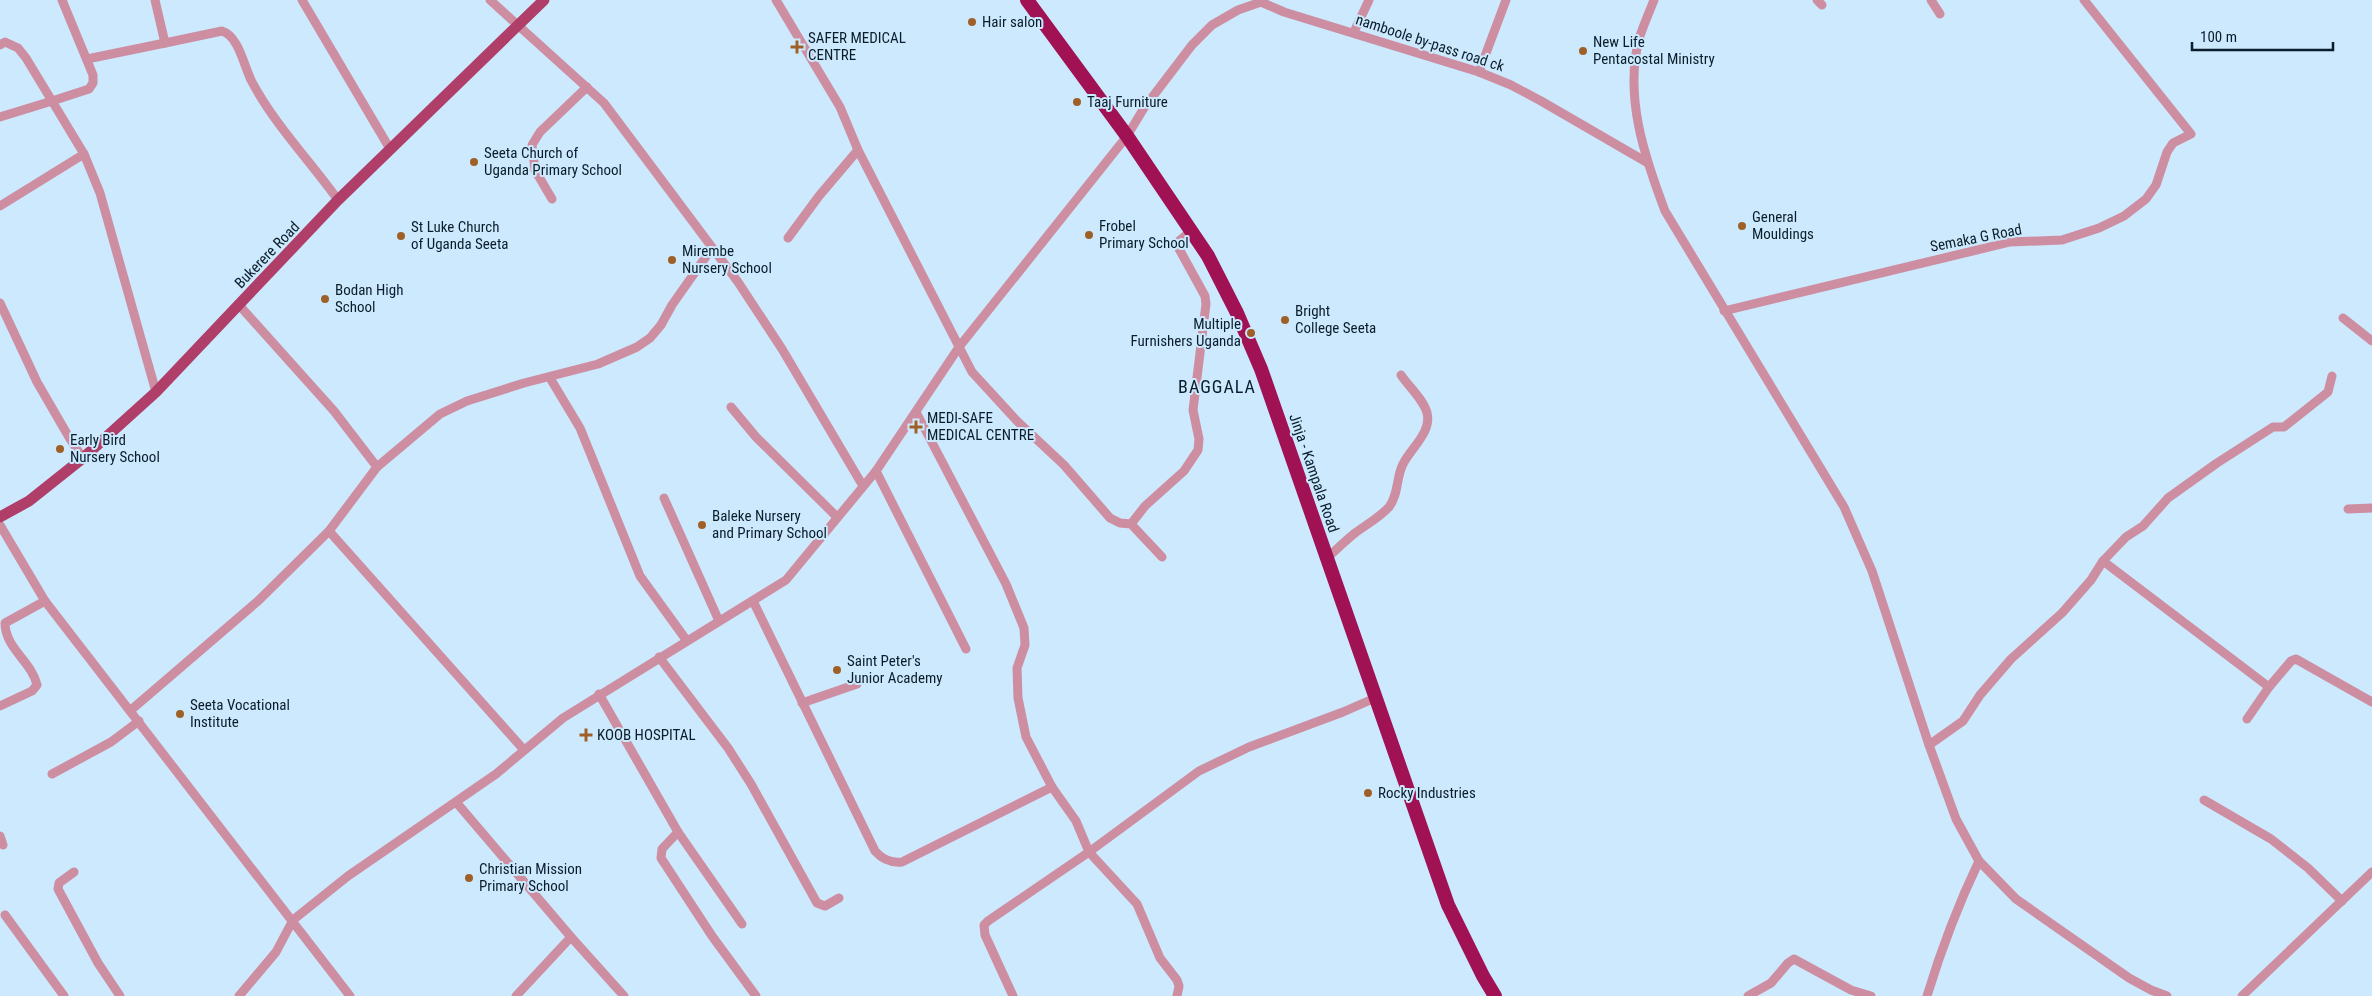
<svg xmlns="http://www.w3.org/2000/svg" width="2372" height="996" font-family="'Roboto Condensed',sans-serif">
<style>
.lines{fill:none;stroke-linecap:round;stroke-linejoin:round}
.minor{stroke:#ce8ea1;stroke-width:9}
.major{stroke:#af3e69;stroke-width:11}
.highway{stroke:#a11255;stroke-width:14}
.poi-dot{fill:#9e6026;stroke:#cce9fe;stroke-width:2}
.labels{text-anchor:middle;dominant-baseline:central;stroke-width:4;stroke-linejoin:round;paint-order:stroke}
.poi-label{font-size:15px;fill:#0b1d2a;stroke:#cce9fe;text-anchor:start}
.street-label{font-size:15px;fill:#0b1d2a;stroke:#cce9fe}
.quarter-label{font-size:18px;letter-spacing:1px;fill:#0b1d2a;stroke:#cce9fe}
</style>
<rect width="100%" height="100%" fill="#cce9fe"/>
<g class="lines">
<g class="minor">
<path d="M155,0L165,43L222,31C239,36 244,67 252,82C275,125 310,161 338,200"/>
<path d="M302,0L390,149"/>
<path d="M490,0L604,103L738,282L782,349L863,486"/>
<path d="M776,0L840,107L858,150L972,372L1017,421L1064,465L1110,518L1120,523L1131,524L1162,557"/>
<path d="M1654,0C1649,13 1643,26 1639,39C1624,97 1645,158 1665,211L1844,507L1872,571L1929,745L1956,819L1979,861L2016,899L2129,978L2151,990L2167,996"/>
<path d="M1817,0L1822,5"/>
<path d="M1931,0L1940,14"/>
<path d="M1354,32L1369,0"/>
<path d="M0,45L5,42L18,48L26,58L52,101L89,89L93,83V75L62,0"/>
<path d="M87,59L165,43"/>
<path d="M1479,72L1506,0"/>
<path d="M0,117L52,101L84,154L100,193L156,392"/>
<path d="M552,199L535,170L532,145L540,132L587,87"/>
<path d="M0,206L84,154"/>
<path d="M788,238L819,196L858,150"/>
<path d="M0,303L37,382L70,439L83,458"/>
<path d="M1724,311L2010,242L2062,240L2099,228L2124,216L2146,199L2156,185L2167,152L2173,143L2191,134L2084,0"/>
<path d="M2343,318L2372,341"/>
<path d="M550,378L580,428L640,576L687,641"/>
<path d="M731,407L756,437L837,517"/>
<path d="M916,412L1006,584L1024,628L1025,645L1017,668L1018,698L1026,737L1052,787L1076,821L1089,852L1137,904L1160,958L1177,980L1179,986L1177,996"/>
<path d="M377,467L440,414L467,401L524,383L598,364L637,347L650,338L661,325L672,305L712,248"/>
<path d="M876,471L966,649"/>
<path d="M664,498L719,621"/>
<path d="M2348,509L2372,508"/>
<path d="M1131,524L1145,506L1184,471L1198,450L1199,439L1193,410L1206,304L1205,296L1178,247L1179,241L1190,232"/>
<path d="M0,525L45,601L350,996"/>
<path d="M329,531L524,750"/>
<path d="M1326,559C1336,550 1345,541 1355,533C1366,525 1380,517 1389,507C1399,494 1396,477 1403,464C1411,448 1432,432 1427,413C1424,400 1409,387 1401,375"/>
<path d="M2103,561L2269,687"/>
<path d="M753,601L875,851C883,860 891,863 902,862L1052,787"/>
<path d="M659,657L728,748L751,784L817,903L825,906L839,898"/>
<path d="M599,694L678,832L742,924"/>
<path d="M802,703L857,684"/>
<path d="M0,706L32,691L37,685C32,662 5,648 5,623L45,601"/>
<path d="M131,710L258,601L329,531L377,467L334,411L239,305"/>
<path d="M2247,719L2269,687L2291,661L2296,659L2372,702"/>
<path d="M1929,745L1963,721L1980,695L2011,659L2062,613L2091,580L2103,561L2126,537L2143,526L2168,498L2217,463L2273,427H2284L2328,392L2332,376"/>
<path d="M52,774L111,742L139,721"/>
<path d="M2204,800L2271,839L2308,868L2342,901"/>
<path d="M456,802L571,937L624,996"/>
<path d="M678,832L662,849L661,858L712,936L756,996"/>
<path d="M0,836L3,845"/>
<path d="M74,872L59,883L58,889L98,963L120,996"/>
<path d="M5,915L64,996"/>
<path d="M239,996L276,952L293,920L348,876L496,774L563,718L786,580L876,471L959,347L1127,136L1144,108L1192,45L1212,25L1238,10L1261,2L1284,12L1479,72L1511,85L1541,101L1648,163"/>
<path d="M516,996L571,937"/>
<path d="M1013,996L985,935L984,925L988,921L1089,852L1199,771L1249,747L1343,712L1375,698"/>
<path d="M1748,996L1771,983L1788,963L1794,959L1851,990L1871,996"/>
<path d="M1927,996C1941,950 1958,905 1979,861"/>
<path d="M2242,996L2372,872"/>
</g>
<path class="major" d="M0,517L29,501L83,458L156,392L338,200L544,0"/>
<path class="highway" d="M1027,0L1127,136L1208,256L1237,313L1261,369L1448,905L1483,976L1495,996"/>
</g>
<g class="poi-dot">
<circle cx="972" cy="22" r="5"/>
<path d="M794.5 39.5h5v5h5v5h-5v5h-5v-5h-5v-5h5z"/>
<circle cx="1583" cy="51" r="5"/>
<circle cx="1077" cy="102" r="5"/>
<circle cx="474" cy="162" r="5"/>
<circle cx="1742" cy="226" r="5"/>
<circle cx="1089" cy="235" r="5"/>
<circle cx="401" cy="236" r="5"/>
<circle cx="672" cy="260" r="5"/>
<circle cx="325" cy="299" r="5"/>
<circle cx="1285" cy="320" r="5"/>
<circle cx="1251" cy="333" r="5"/>
<path d="M913.5 419.5h5v5h5v5h-5v5h-5v-5h-5v-5h5z"/>
<circle cx="60" cy="449" r="5"/>
<circle cx="702" cy="525" r="5"/>
<circle cx="837" cy="670" r="5"/>
<circle cx="180" cy="714" r="5"/>
<path d="M583.5 727.5h5v5h5v5h-5v5h-5v-5h-5v-5h5z"/>
<circle cx="1368" cy="793" r="5"/>
<circle cx="469" cy="878" r="5"/>
</g>
<g class="labels">
<g class="poi-label">
<text x="982" y="22">Hair salon</text>
<text x="808" y="38">SAFER MEDICAL<tspan x="808" dy="17">CENTRE</tspan></text>
<text x="1593" y="42">New Life<tspan x="1593" dy="17">Pentacostal Ministry</tspan></text>
<text x="1087" y="102">Taaj Furniture</text>
<text x="484" y="153">Seeta Church of<tspan x="484" dy="17">Uganda Primary School</tspan></text>
<text x="1752" y="217">General<tspan x="1752" dy="17">Mouldings</tspan></text>
<text x="1099" y="226">Frobel<tspan x="1099" dy="17">Primary School</tspan></text>
<text x="411" y="227">St Luke Church<tspan x="411" dy="17">of Uganda Seeta</tspan></text>
<text x="682" y="251">Mirembe<tspan x="682" dy="17">Nursery School</tspan></text>
<text x="335" y="290">Bodan High<tspan x="335" dy="17">School</tspan></text>
<text x="1295" y="311">Bright<tspan x="1295" dy="17">College Seeta</tspan></text>
<text x="1241" y="324" text-anchor="end">Multiple<tspan x="1241" dy="17">Furnishers Uganda</tspan></text>
<text x="927" y="418">MEDI-SAFE<tspan x="927" dy="17">MEDICAL CENTRE</tspan></text>
<text x="70" y="440">Early Bird<tspan x="70" dy="17">Nursery School</tspan></text>
<text x="712" y="516">Baleke Nursery<tspan x="712" dy="17">and Primary School</tspan></text>
<text x="847" y="661">Saint Peter's<tspan x="847" dy="17">Junior Academy</tspan></text>
<text x="190" y="705">Seeta Vocational<tspan x="190" dy="17">Institute</tspan></text>
<text x="597" y="735">KOOB HOSPITAL</text>
<text x="1378" y="793">Rocky Industries</text>
<text x="479" y="869">Christian Mission<tspan x="479" dy="17">Primary School</tspan></text>
</g>
<g class="street-label">
<text transform="translate(1430 43) rotate(18)">namboole by-pass road ck</text>
<text transform="translate(1976 238) rotate(-11)">Semaka G Road</text>
<text transform="translate(267 255) rotate(-46)">Bukerere Road</text>
<text transform="translate(1314 473) rotate(71)">Jinja - Kampala Road</text>
</g>
<g class="quarter-label">
<text x="1217" y="386">BAGGALA</text>
</g>
</g>
<path d="M2192 42v8h141v-8" fill="none" stroke="#0b1d2a" stroke-width="2.5"/>
<text x="2200" y="42" font-size="15" fill="#0b1d2a" stroke="#cce9fe" stroke-width="4" paint-order="stroke">100 m</text>
</svg>
